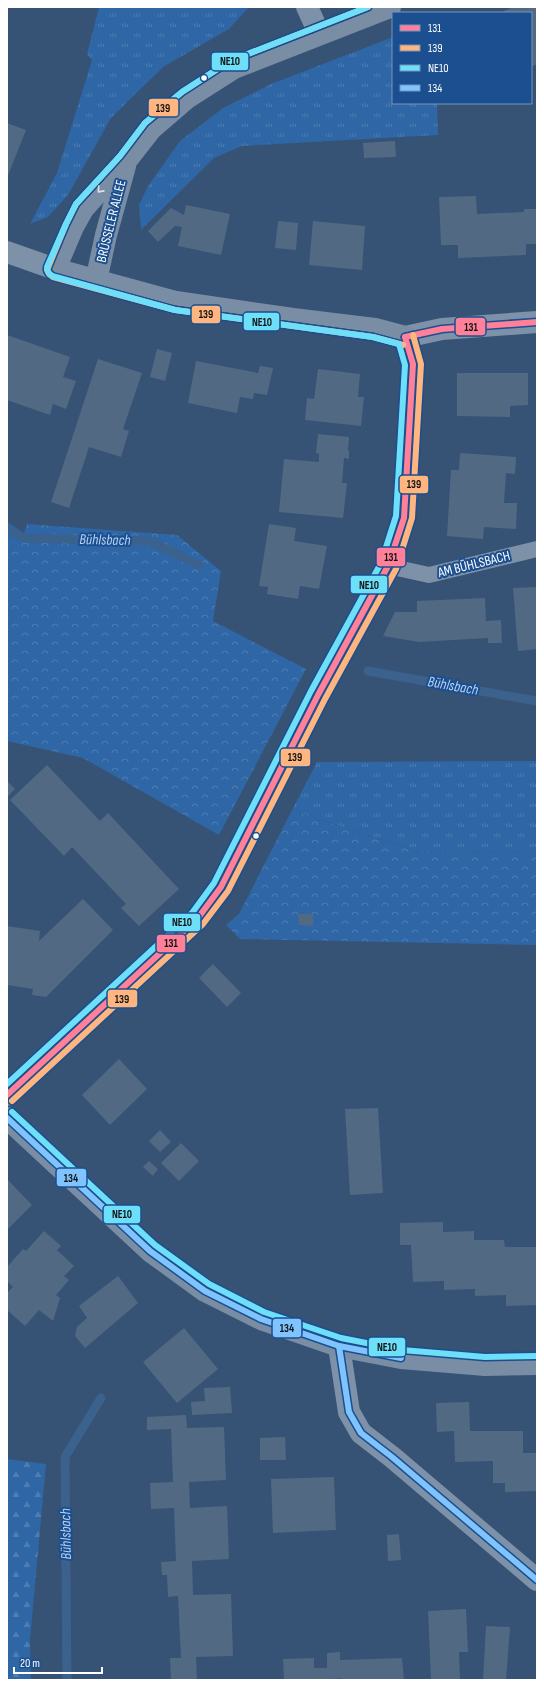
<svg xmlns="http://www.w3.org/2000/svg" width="544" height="1687" font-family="'Sofia Sans Condensed',sans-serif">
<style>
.grass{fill:url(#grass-tufts)}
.forest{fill:url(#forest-firs)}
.park{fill:url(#park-crowns)}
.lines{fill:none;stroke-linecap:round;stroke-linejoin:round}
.stream{stroke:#3b618d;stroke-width:9}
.building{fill:#526984}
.lane{stroke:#7d92a8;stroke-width:16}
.street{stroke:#7d92a8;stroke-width:22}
.secondary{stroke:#798da4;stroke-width:22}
.bus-1-casing{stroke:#1b4f8f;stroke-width:9}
.bus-2-casing{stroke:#1b4f8f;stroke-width:9}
.bus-3-casing{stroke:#1b4f8f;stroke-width:9}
.bus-4-casing{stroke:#1b4f8f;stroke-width:9}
.bus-1{stroke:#ff8098;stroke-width:6}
.bus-2{stroke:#ffb580;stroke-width:6}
.bus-3{stroke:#6ddff8;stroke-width:6}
.bus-4{stroke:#80c4ff;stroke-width:6}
.oneway{stroke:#dee2e8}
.bus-dot{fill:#fff;stroke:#1b4f8f;stroke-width:1.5}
.labels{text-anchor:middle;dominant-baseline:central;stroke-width:4;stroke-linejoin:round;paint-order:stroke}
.street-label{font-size:14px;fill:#fff;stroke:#1b4f8f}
.water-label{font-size:15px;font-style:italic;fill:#b5d3f5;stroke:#1b4f8f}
.line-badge{stroke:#1b4f8f;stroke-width:1.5}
.pale-badge-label{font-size:11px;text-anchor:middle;font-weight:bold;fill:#111}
</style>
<defs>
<pattern id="grass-tufts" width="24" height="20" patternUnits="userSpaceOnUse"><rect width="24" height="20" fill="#2f66a5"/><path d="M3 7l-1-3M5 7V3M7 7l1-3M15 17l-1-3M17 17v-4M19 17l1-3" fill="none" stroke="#4e7db2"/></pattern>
<pattern id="forest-firs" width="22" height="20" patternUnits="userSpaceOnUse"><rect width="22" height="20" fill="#2f66a5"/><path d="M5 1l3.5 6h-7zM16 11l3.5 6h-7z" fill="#4e7db2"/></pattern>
<pattern id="park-crowns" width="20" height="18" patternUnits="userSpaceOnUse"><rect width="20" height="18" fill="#2f66a5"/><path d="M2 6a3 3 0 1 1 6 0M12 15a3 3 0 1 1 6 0" fill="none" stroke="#4e7db2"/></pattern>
</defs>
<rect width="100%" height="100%" fill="#365274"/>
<g class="grass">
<path d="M99,7H249L229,29L163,67L111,118L68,195L48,217L30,224L57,173L92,60L87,54Z"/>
<path d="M393,37V103H437L438,135L242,146L214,158L141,230L139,205L148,186L180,141L223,108L271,84Z"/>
<path d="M537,761V852L415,851L292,810L317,762Z"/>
</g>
<path class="forest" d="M7,1459L46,1464L30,1640L31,1680H7Z"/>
<g class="park">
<path d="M7,522L24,533L27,524L177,535L221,571L213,621L306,669L219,835L83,758L7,741Z"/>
<path d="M292,810L415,851L537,852V945L240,939L226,925L239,914Z"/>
</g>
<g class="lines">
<g class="stream">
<path d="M7,530L25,538L150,541L199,565"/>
<path d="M368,671L537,701"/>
<path d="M67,1680L65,1457L101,1398"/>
</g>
</g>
<g class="building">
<path d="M514,7H537V64L531,67V13H499Z"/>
<path d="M7,123L26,130L7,178Z"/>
<path d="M395,141L396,157L364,158L363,143Z"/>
<path d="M476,196L477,214L524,212V209H537V244H526V255L458,258V245H441L439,197Z"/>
<path d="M186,205L230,214L221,255L178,246L182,227L175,226L158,242L148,231L171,208L184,215Z"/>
<path d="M278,221L298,223L296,250L275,248Z"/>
<path d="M313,221L365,226L362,270L309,265Z"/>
<path d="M7,335L70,357L63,377L76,381L66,409L53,404L50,415L7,400Z"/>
<path d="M157,349L172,353L165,381L150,377Z"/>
<path d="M98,359L142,373L123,429L129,431L121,457L89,447L69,508L51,502Z"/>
<path d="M196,361L258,373L260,366L273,368L267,395L254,393L253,399L240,397L237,413L188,403Z"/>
<path d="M318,369L360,374L358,397H364L361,426L305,420L307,398L314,399Z"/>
<path d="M457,373H528V405L510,406V417L457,416Z"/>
<path d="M318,434L349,437L348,450L349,451V459L344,458L342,483H347L343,518L279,512L284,459L319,462V454L316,453Z"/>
<path d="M460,453L516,457L515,474L506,473L504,503H517L516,529L484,527L483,539L447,536L451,470H459Z"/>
<path d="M269,524L296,528L294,541L327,546L319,589L300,586L298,599L267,594L268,587L259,586Z"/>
<path d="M537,587V649L518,651L513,588Z"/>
<path d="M485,598L486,621L501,620L502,643H488V638L419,642L383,636L395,612H417V601Z"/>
<path d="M47,765L100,821L108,813L179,889L139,926L121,908L126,904L72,847L64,856L10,800Z"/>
<path d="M7,781L15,789L7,797Z"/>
<path d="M83,899L113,930L46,997L32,995L33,989L7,985V926L40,931L39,941Z"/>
<path d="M298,914H313V926L299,925Z"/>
<path d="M213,964L241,993L227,1007L199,978Z"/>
<path d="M119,1059L147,1089L110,1125L82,1095Z"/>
<path d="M378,1108L383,1193L350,1195L345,1109Z"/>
<path d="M160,1130L171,1142L160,1152L149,1141Z"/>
<path d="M181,1143L199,1161L179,1181L161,1163Z"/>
<path d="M149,1161L158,1169L153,1176L143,1167Z"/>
<path d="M7,1179L32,1205L7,1230Z"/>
<path d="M443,1222V1232L474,1231V1240H504L505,1247H537V1305L506,1306V1295L475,1296V1289L444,1290V1281L413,1282L411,1245H400V1223Z"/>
<path d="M44,1231L61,1246L57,1250L74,1266L64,1276L69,1280L56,1295L60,1298L53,1321L39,1310L25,1326L7,1310V1293L13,1287L7,1281V1267L23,1249L26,1251Z"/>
<path d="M118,1276L138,1303L85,1348L75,1336L77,1327L87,1318L79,1306Z"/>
<path d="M184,1328L218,1369L177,1403L143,1362Z"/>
<path d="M230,1387L232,1413L192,1415L191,1402L205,1401L204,1388Z"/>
<path d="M469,1402L470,1431H523V1453H537V1491L505,1492V1483H493V1461L455,1462L454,1431L437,1432L436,1403Z"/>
<path d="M186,1415L187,1428L224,1427L226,1480L189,1482L190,1508L227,1506L229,1559L192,1561L193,1595L231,1594L233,1656L196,1657L197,1680H171L170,1658H181L178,1596L168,1597L167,1575H162L161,1562L176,1561L174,1508L151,1509L150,1483L173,1482L171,1429L147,1430V1417Z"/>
<path d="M285,1437L286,1460H260V1438Z"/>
<path d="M334,1477L336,1530L273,1533L271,1479Z"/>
<path d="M399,1534L401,1560L388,1561L387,1535Z"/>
<path d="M466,1609L468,1652H459L460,1680H431L428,1611Z"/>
<path d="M486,1626L510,1627L506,1680H483Z"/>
<path d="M340,1652V1660L402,1658L404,1680H341V1678L328,1680H284L283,1659L314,1658V1668H327V1653Z"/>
</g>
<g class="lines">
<path class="lane" d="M388,566L429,575L537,549"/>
<g class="street">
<path d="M307,7L319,33"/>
<path d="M7,252L55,269"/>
<path d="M405,337L442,329L537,322"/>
<path d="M339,1346L349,1412L361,1433L392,1457L537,1580"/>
</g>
<g class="secondary">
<path d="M96,281L106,235L125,166"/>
<path d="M7,1095L198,918L221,887L318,695L388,566L404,518L413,364L405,337L375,329L293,319L176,302L55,269L73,227L83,209L126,161L151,129L187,98L234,68L390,7"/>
<path d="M7,1118L150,1251L205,1291L261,1319L339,1346L401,1358L485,1365L537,1364"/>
</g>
<defs>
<g id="bus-1">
<path d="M405,337L442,329L537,322"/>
<path d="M7,1095L198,918L221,887L318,695L388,566L404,518L413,364L405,337"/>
</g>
<g id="bus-2">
<path d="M368,7L230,61L182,92L145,123L120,156L76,204L66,224L47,270L49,274L53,277L175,310L373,337L403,345"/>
<path d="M12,1101L203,924L228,891L325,699L396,569L412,518L421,364L413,335"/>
</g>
<g id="bus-3">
<path d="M7,1084L192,913L214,883L311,691L381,563L396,516L405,365L399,344L373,337L175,310L52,276L48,272L47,267L66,224L76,204L120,156L145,123L182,92L230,61L368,7"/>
<path d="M12,1112L155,1245L209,1284L264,1312L341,1338L402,1350L485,1357L537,1356"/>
</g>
<g id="bus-4">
<path d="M7,1118L150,1251L205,1291L261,1319L339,1346L401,1358"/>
<path d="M339,1346L349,1412L361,1433L392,1457L537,1580"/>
</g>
</defs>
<use href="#bus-1" class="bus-1-casing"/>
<use href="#bus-2" class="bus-2-casing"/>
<use href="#bus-3" class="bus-3-casing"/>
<use href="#bus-4" class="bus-4-casing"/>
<use href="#bus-1" class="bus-1"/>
<use href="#bus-2" class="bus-2"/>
<use href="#bus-3" class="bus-3"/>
<use href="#bus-4" class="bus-4"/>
</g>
<defs><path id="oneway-chevron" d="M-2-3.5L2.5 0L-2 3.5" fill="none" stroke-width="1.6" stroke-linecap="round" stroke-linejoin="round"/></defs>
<use class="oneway" href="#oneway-chevron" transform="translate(100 190) rotate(132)"/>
<g class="bus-dot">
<circle cx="204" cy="78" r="3.5"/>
<circle cx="256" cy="836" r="3.5"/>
</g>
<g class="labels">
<g class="street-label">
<text transform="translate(111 221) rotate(-76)">BRÜSSELER ALLEE</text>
<text transform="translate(474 564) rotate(-14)">AM BÜHLSBACH</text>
</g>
<g class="water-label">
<text transform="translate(105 540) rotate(1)">Bühlsbach</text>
<text transform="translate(453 686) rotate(10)">Bühlsbach</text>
<text transform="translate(66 1534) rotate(-91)">Bühlsbach</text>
</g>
</g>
<g class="line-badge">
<rect x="211" y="52" width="38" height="19" rx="4" fill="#6ddff8"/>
<rect x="148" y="98" width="31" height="19" rx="4" fill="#ffb580"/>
<rect x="191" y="305" width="30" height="19" rx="4" fill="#ffb580"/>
<rect x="243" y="312" width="37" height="19" rx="4" fill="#6ddff8"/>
<rect x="455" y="317" width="31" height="19" rx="4" fill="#ff8098"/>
<rect x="399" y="475" width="30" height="19" rx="4" fill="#ffb580"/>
<rect x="376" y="547" width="30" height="20" rx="4" fill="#ff8098"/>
<rect x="350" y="575" width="38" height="19" rx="4" fill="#6ddff8"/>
<rect x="280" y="748" width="31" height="19" rx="4" fill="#ffb580"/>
<rect x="163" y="913" width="38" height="19" rx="4" fill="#6ddff8"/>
<rect x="156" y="934" width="30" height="19" rx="4" fill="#ff8098"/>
<rect x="107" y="989" width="31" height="19" rx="4" fill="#ffb580"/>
<rect x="56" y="1168" width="31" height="19" rx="4" fill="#80c4ff"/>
<rect x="103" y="1205" width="38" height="19" rx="4" fill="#6ddff8"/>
<rect x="272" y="1318" width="30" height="20" rx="4" fill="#80c4ff"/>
<rect x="368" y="1337" width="38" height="20" rx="4" fill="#6ddff8"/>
</g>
<g class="pale-badge-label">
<text x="230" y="65">NE10</text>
<text x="163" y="112">139</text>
<text x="206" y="318">139</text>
<text x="262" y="326">NE10</text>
<text x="471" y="331">131</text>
<text x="414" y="488">139</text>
<text x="391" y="561">131</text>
<text x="369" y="589">NE10</text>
<text x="295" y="761">139</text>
<text x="182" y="926">NE10</text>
<text x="171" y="947">131</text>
<text x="122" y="1003">139</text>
<text x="71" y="1182">134</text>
<text x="122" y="1218">NE10</text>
<text x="287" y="1332">134</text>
<text x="387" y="1351">NE10</text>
</g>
<rect width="544" height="1687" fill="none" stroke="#ffffff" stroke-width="16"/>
<rect x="392" y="12" width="140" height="92" fill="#1b4f8f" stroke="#7695bc"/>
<rect x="400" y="25" width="20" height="6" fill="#ff8098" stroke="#7695bc"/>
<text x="428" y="32" font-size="12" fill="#ffffff">131</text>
<rect x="400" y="45" width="20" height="6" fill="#ffb580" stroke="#7695bc"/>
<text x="428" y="52" font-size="12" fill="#ffffff">139</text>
<rect x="400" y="65" width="20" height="6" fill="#6ddff8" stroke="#7695bc"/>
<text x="428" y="72" font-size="12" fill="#ffffff">NE10</text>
<rect x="400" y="85" width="20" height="6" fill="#80c4ff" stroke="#7695bc"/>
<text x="428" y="92" font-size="12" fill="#ffffff">134</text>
<path d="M14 1667v6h88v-6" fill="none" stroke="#ffffff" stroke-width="2"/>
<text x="20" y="1667" font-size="12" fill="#ffffff" stroke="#1b4f8f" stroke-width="3" paint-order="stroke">20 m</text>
</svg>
